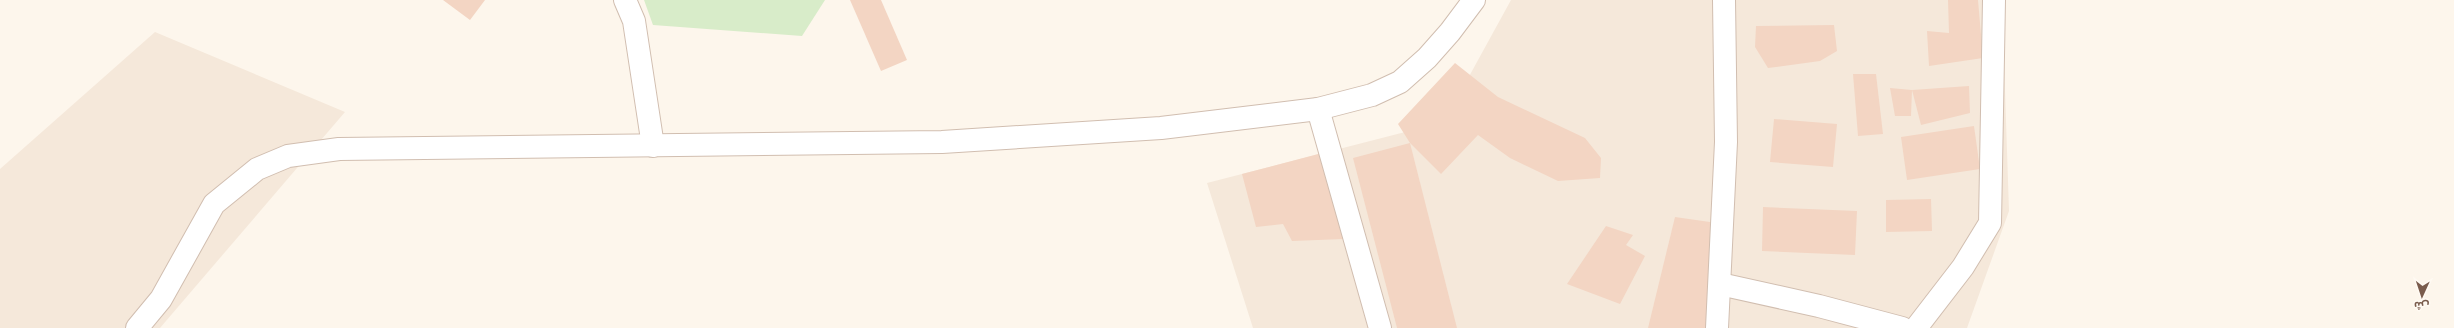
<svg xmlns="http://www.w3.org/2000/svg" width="2454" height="328" font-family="'Titillium Web','Noto Sans Arabic',sans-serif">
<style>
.residential{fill:#f5e8da}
.green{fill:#d8ecc9}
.building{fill:#f3d5c3}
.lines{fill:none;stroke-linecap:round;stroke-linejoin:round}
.minor-casing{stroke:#d1beb0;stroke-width:24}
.minor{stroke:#fff;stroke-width:22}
</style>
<rect width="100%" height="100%" fill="#fdf6ec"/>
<g class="residential">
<path d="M1511,0H2002L2009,211L1967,328H1253L1207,183L1444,122Z"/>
<path d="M155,32L345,112L160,328H0V169Z"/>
</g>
<path class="green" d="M644,0H825L802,36L653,25Z"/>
<g class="building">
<path d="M443,0H485L470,20Z"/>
<path d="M850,0H881L907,60L881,71Z"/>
<path d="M1948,0H1978L1983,58L1929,66L1927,31L1949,33Z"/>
<path d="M1834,25L1837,51L1820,61L1768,68L1755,47L1756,26Z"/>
<path d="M1455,63L1498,97L1585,138L1601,158L1600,178L1558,181L1510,158L1478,135L1441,174L1410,143L1398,124Z"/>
<path d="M1853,74H1876L1883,134L1858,136Z"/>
<path d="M1969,86L1970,113L1921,125L1912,90Z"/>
<path d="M1890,88L1912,90L1911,116H1895Z"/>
<path d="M1774,119L1837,124L1833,167L1770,162Z"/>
<path d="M1974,126L1980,169L1907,180L1901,137Z"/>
<path d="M1410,143L1457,328H1397L1353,158Z"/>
<path d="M1322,153L1344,239L1292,241L1283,224L1256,227L1242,174Z"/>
<path d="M1931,199L1932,231L1886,232V200Z"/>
<path d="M1763,207L1857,211L1855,255L1762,251Z"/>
<path d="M1675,217L1717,223L1709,328H1648Z"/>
<path d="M1606,226L1633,235L1626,245L1645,256L1620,304L1567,284Z"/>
</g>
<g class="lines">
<defs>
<g id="minor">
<path d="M625,0L634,21L653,146"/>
<path d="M1318,109L1380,328"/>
<path d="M1720,284L1819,306L1902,328"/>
<path d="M137,328L161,299L214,204L257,169L288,156L339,149L942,142L1161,128L1318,109L1372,95L1400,82L1427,58L1450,32L1474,0"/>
<path d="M1717,328L1726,142L1724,0"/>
<path d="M1916,328L1963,267L1990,223L1994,0"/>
</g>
</defs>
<use href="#minor" class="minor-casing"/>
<use href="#minor" class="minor"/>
</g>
<g transform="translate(2422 296) rotate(183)" stroke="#fffaf3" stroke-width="3" paint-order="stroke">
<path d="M0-3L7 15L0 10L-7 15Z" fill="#7a5c4d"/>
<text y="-6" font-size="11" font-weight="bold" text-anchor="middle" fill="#7a5c4d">ش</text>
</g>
</svg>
